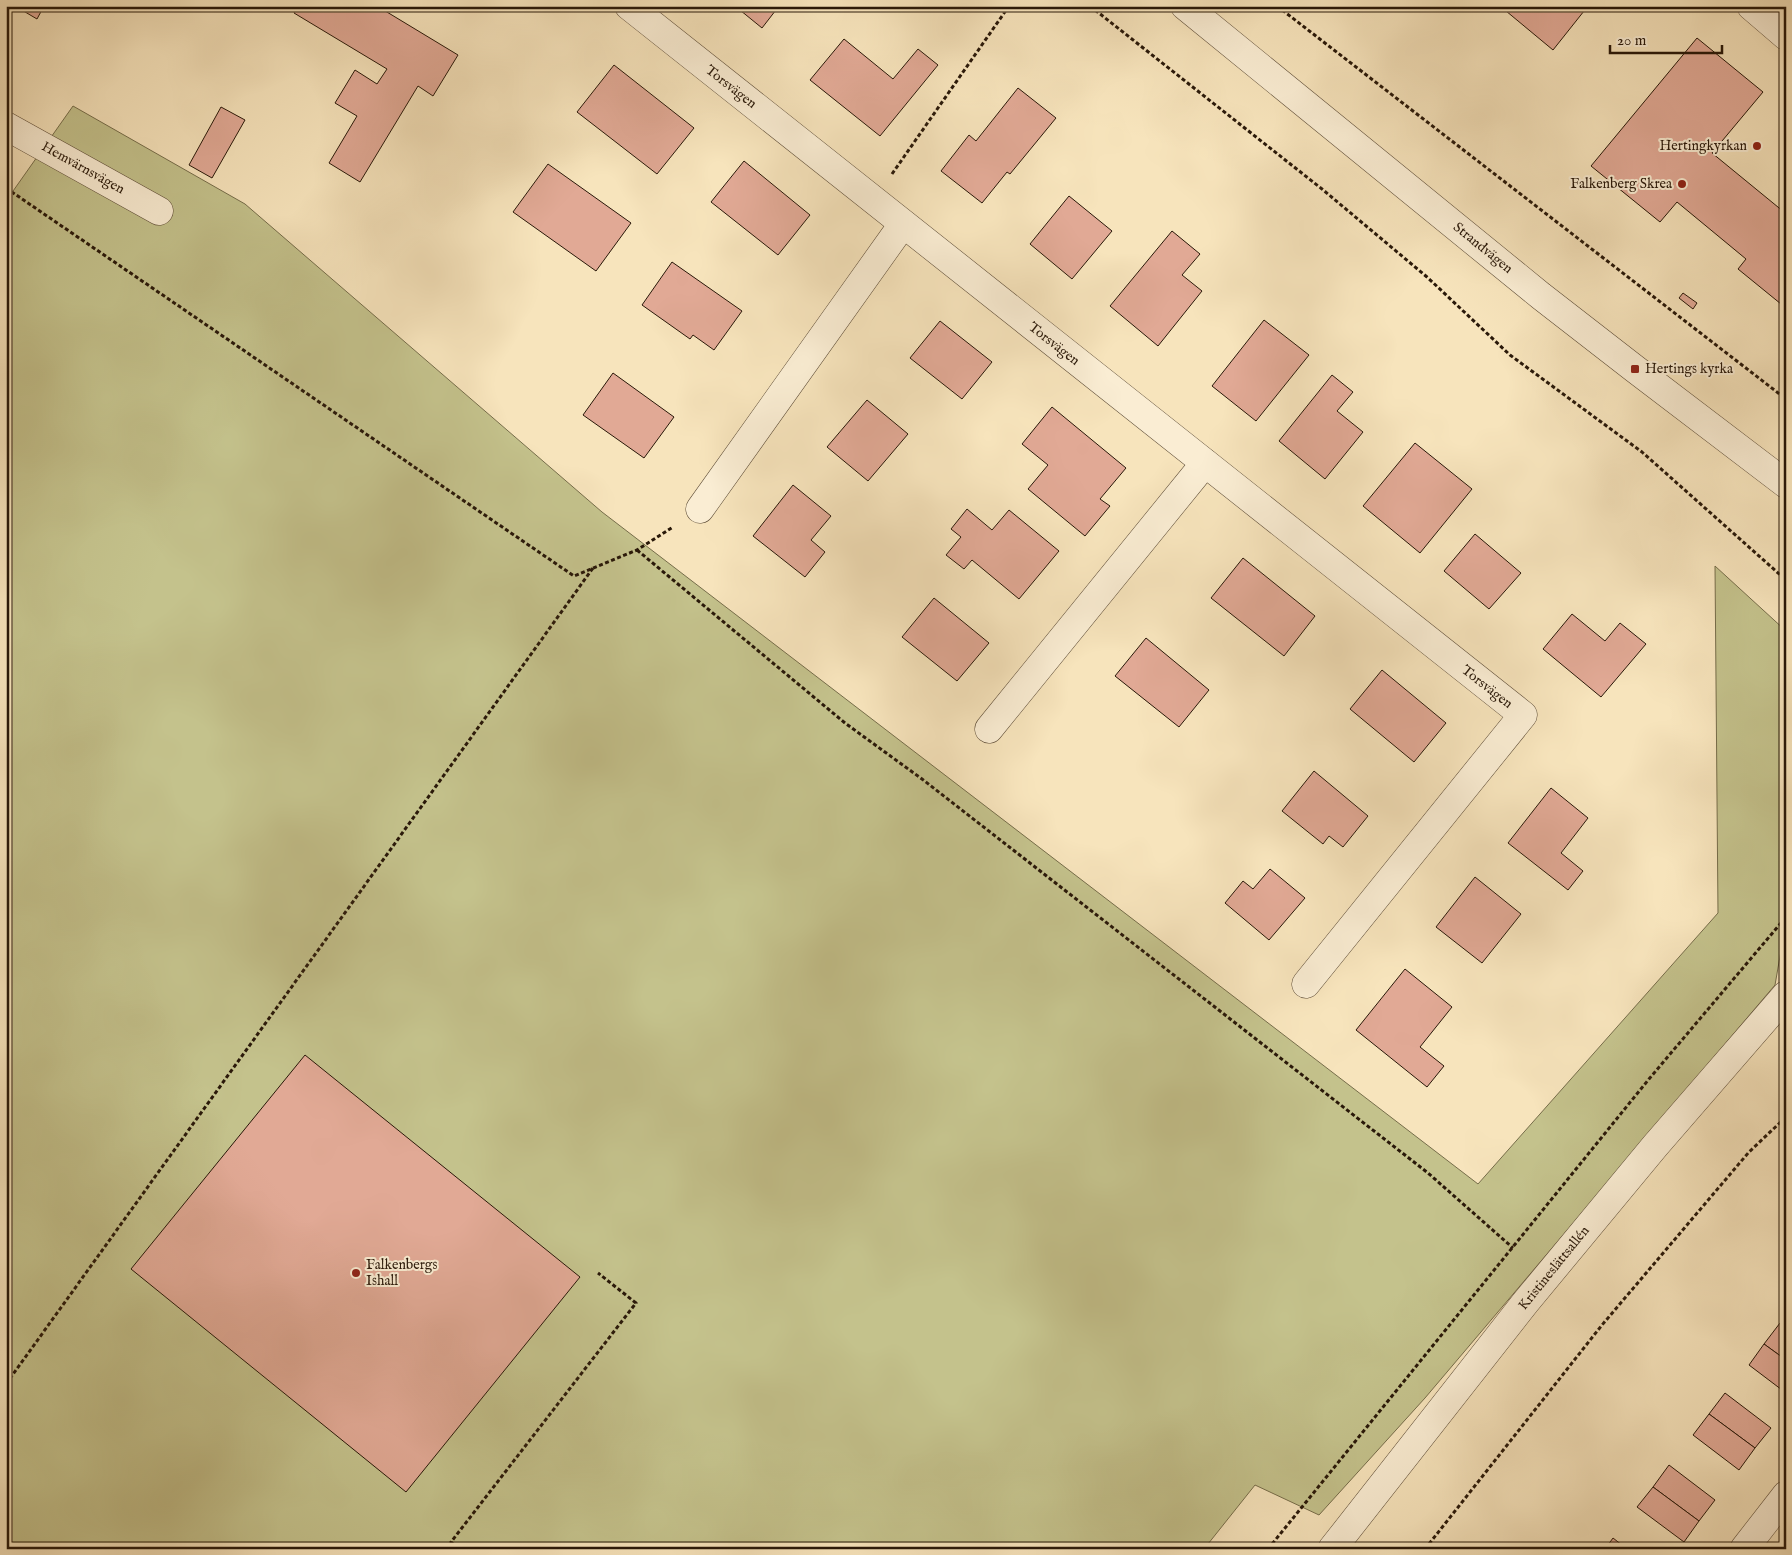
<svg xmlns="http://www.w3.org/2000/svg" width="1792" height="1555" font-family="'IM FELL English',serif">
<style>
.green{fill:#c4c28c;stroke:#766d4a}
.building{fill:#e1a995;stroke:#291809}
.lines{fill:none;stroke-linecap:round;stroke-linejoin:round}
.minor-casing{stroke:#5c4b36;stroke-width:29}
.path{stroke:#291809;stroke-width:3;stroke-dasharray:4 2.5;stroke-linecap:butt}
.minor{stroke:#faedd3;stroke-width:28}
.poi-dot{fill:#8f2418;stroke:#faedd3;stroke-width:2}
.labels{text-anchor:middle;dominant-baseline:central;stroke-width:4;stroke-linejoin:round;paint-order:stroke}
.street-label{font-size:14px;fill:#291809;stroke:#faedd3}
.poi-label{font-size:14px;fill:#291809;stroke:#faedd3;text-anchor:end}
</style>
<rect width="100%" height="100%" fill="#f7e4bc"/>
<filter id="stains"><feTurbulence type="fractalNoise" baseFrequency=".004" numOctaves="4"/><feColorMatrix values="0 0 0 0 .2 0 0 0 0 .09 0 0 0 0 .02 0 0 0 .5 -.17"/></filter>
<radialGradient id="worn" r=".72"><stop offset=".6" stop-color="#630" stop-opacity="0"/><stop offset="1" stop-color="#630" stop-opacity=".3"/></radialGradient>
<path class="green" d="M73,106L245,204L602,512L1478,1184L1718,913L1715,566L1786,631V922L1775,985L1425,1398L1319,1515L1255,1485L1204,1549H6V201Z"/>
<g class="building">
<path d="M15,6H44L37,19Z"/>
<path d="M298,6H377L458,55L433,96L418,86L360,182L329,163L357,116L335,103L355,70L377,84L387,69L294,13Z"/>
<path d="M735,6H779L762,28Z"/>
<path d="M1500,6H1588L1553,50Z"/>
<path d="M1697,38L1763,92L1712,153L1784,212L1786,210V299L1781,304L1738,269L1746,259L1677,202L1660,222L1591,166Z"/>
<path d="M844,39L893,79L918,49L938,65L880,136L810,80Z"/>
<path d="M614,65L694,128L657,174L577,112Z"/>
<path d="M1018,88L1056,118L1010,174L1007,172L982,203L941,171L969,135L976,141Z"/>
<path d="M221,107L245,120L212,178L189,165Z"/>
<path d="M744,161L810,215L778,255L711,202Z"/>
<path d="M548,164L631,223L596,271L513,212Z"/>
<path d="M1069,196L1112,231L1072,279L1030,244Z"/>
<path d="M1172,231L1200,254L1182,275L1202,291L1158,346L1110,306Z"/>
<path d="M672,262L742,311L714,350L693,335L690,339L642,305Z"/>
<path d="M1683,293L1697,303L1693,309L1679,298Z"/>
<path d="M1264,320L1309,355L1256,421L1212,386Z"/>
<path d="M940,321L992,362L962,399L910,358Z"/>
<path d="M613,373L674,417L644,458L583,415Z"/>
<path d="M1332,375L1353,392L1337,411L1363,432L1325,479L1279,441Z"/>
<path d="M867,400L908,434L868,481L827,447Z"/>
<path d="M1052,407L1126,468L1100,499L1110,506L1085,536L1028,489L1048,465L1022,444Z"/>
<path d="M1415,443L1472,489L1420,553L1363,506Z"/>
<path d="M793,485L831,516L811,540L825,552L805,577L753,536Z"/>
<path d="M967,509L992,530L1009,510L1059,551L1019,599L972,560L964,569L946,555L961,537L951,529Z"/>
<path d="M1475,534L1521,573L1489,609L1444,571Z"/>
<path d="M1243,558L1315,616L1284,656L1211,598Z"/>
<path d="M934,598L989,643L957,681L902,637Z"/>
<path d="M1572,614L1605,641L1620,623L1646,644L1601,697L1543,649Z"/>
<path d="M1146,638L1209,690L1179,727L1115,676Z"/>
<path d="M1382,670L1446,723L1414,762L1350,709Z"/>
<path d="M1314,771L1368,816L1343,847L1329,836L1323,844L1282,811Z"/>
<path d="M1551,788L1588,818L1561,853L1583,871L1568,890L1508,843Z"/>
<path d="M1270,869L1305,898L1269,940L1225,903L1243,881L1253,889Z"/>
<path d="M1475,877L1521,914L1482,963L1436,927Z"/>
<path d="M1405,969L1452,1007L1420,1047L1444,1066L1427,1087L1356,1030Z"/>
<path d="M305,1055L580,1277L406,1492L131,1269Z"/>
<path d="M1780,1323L1786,1327V1360L1764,1344Z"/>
<path d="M1764,1344L1786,1360V1393L1749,1365Z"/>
<path d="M1725,1393L1771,1428L1755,1448L1709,1414Z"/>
<path d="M1709,1414L1755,1448L1739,1470L1693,1435Z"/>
<path d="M1669,1465L1715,1500L1699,1521L1653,1487Z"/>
<path d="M1653,1487L1699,1521L1684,1542L1637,1507Z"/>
<path d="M1613,1538L1627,1549H1605Z"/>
</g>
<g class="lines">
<defs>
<g id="minor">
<path d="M629,6L1523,715L1306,984"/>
<path d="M1185,6L1541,296L1635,369L1786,484"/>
<path d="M1751,6L1786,36"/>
<path d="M6,126L159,211"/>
<path d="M700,509L903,224"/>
<path d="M989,729L1205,463"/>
<path d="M1332,1549L1525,1303L1655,1146L1786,995"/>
<path d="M1744,1549L1786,1495"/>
</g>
</defs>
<use href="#minor" class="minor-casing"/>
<g class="path">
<path d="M1090,6L1322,189L1427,277L1510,355L1642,452L1786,580"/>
<path d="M1277,6L1786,399"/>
<path d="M892,174L1009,6"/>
<path d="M6,188L574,576L637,550L673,527"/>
<path d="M637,550L845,723L922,779L1428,1173L1513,1248"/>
<path d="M6,1384L593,568"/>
<path d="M458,1549L451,1542L636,1303L598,1273"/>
<path d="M1268,1549L1649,1079L1786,917"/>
<path d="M1425,1549L1602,1325L1749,1152L1786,1117"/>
</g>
<use href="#minor" class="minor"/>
</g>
<g class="poi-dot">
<circle cx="1757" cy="146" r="5"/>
<circle cx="1682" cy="184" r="5"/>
<rect x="1630" y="364" width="10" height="10" rx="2.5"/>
<circle cx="356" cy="1273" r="5"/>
</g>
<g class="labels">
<g class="street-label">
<text transform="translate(731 87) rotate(38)">Torsvägen</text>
<text transform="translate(83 168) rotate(29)">Hemvärnsvägen</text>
<text transform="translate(1483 248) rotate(39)">Strandvägen</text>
<text transform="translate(1054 344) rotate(38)">Torsvägen</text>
<text transform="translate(1487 687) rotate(38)">Torsvägen</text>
<text transform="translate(1554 1268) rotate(-51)">Kristineslättsallén</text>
</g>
<g class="poi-label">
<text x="1747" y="146">Hertingkyrkan</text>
<text x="1672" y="184">Falkenberg Skrea</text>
<text x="1645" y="369" text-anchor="start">Hertings kyrka</text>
<text x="366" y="1265" text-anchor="start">Falkenbergs<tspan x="366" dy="16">Ishall</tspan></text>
</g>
</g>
<rect width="1792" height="1555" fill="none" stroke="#f7e4bc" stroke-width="25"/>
<rect x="8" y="8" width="1777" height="1540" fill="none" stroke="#291809" stroke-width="2.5"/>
<rect x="12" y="12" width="1767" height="1530" fill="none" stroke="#291809"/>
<path d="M1610 45v8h112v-8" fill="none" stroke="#291809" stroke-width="2.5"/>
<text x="1617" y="45" font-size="15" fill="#291809" stroke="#faedd3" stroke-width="4" paint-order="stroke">20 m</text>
<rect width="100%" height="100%" filter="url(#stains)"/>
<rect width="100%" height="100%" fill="url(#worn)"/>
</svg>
